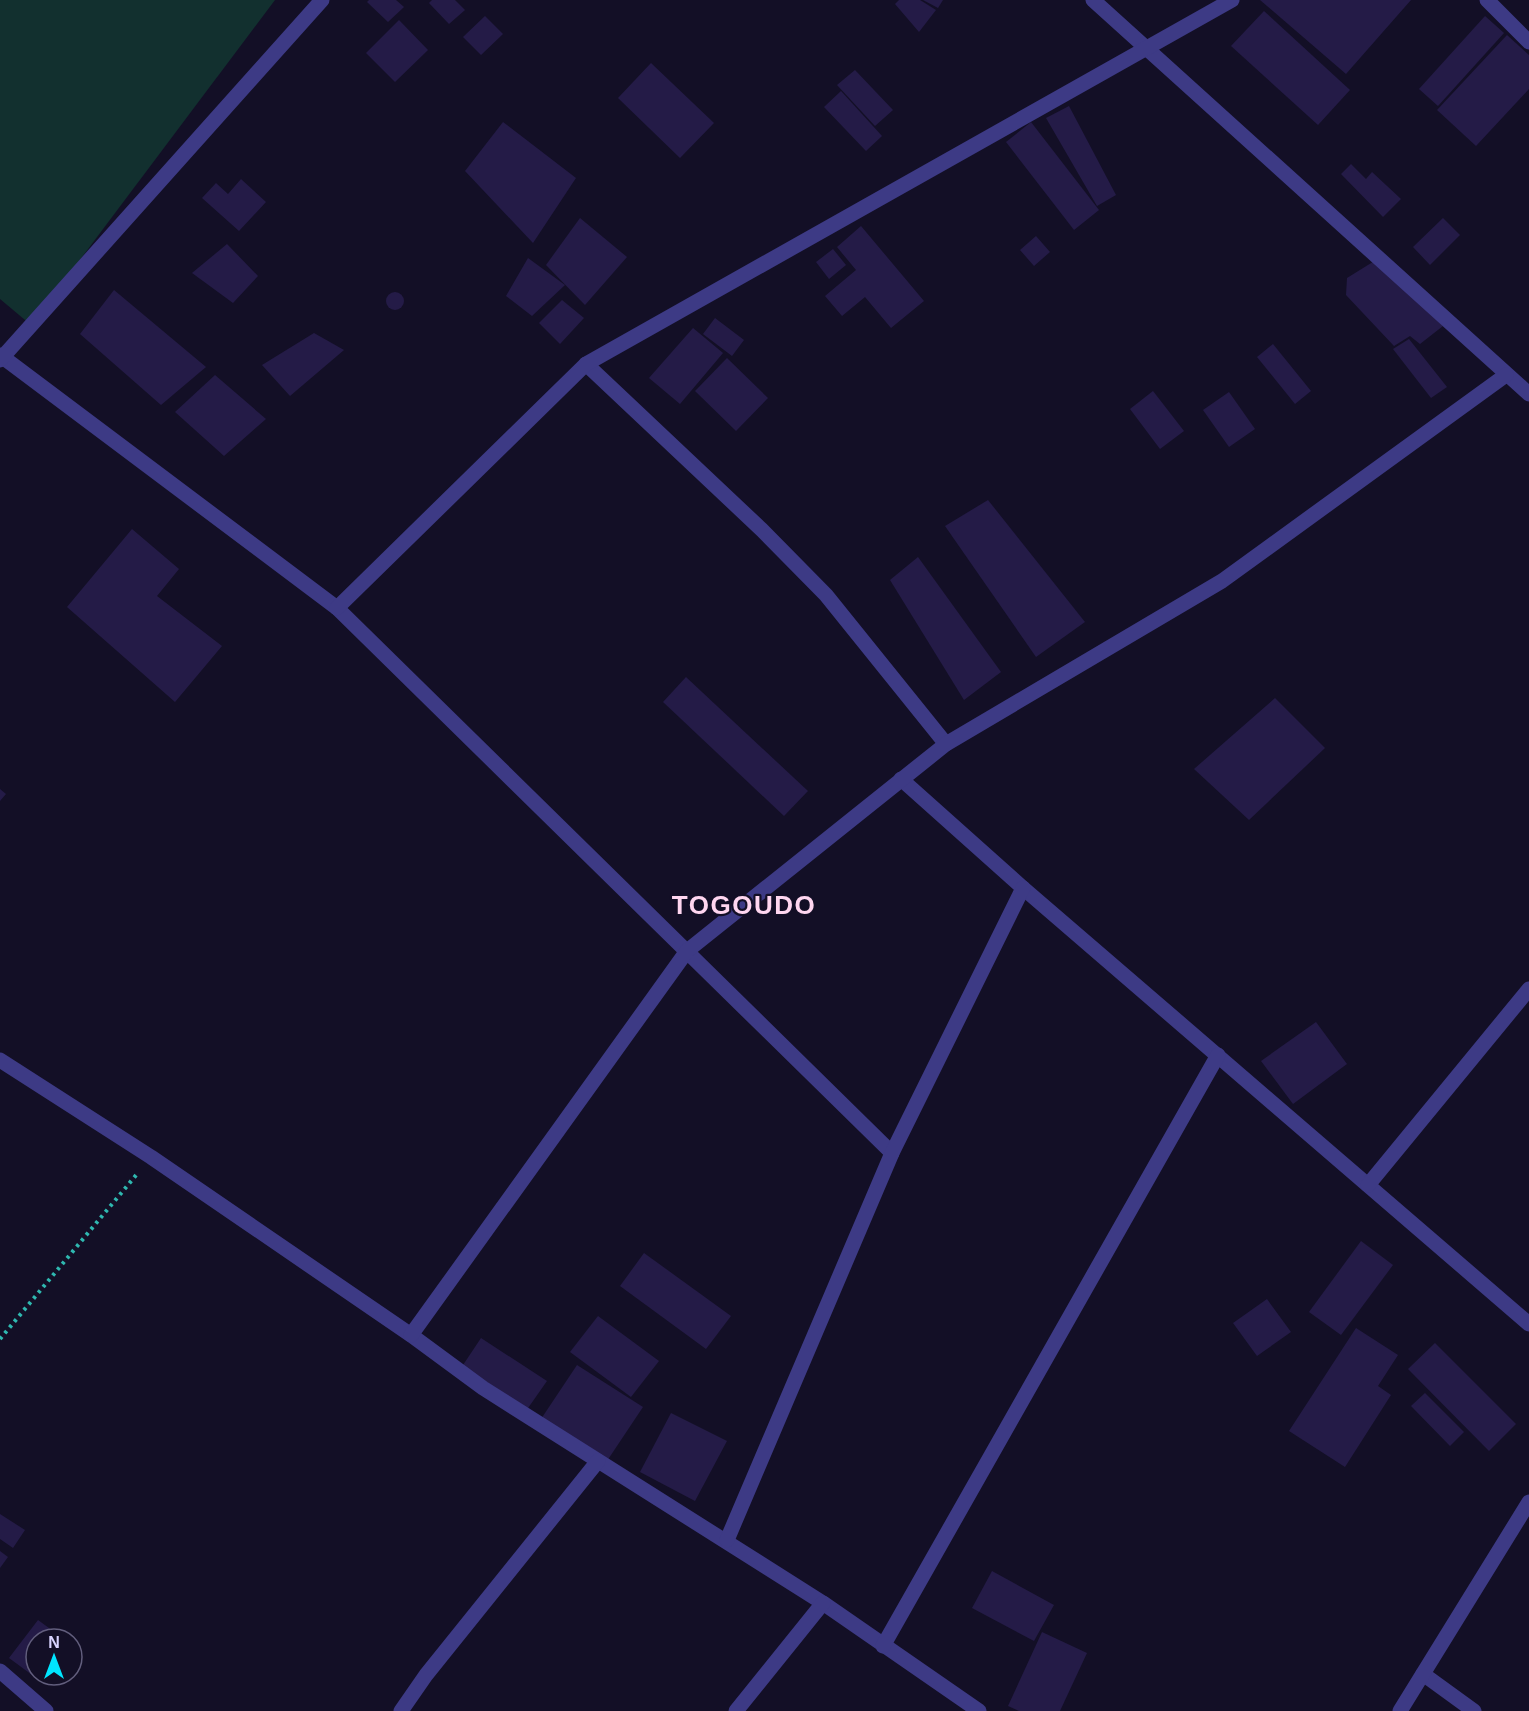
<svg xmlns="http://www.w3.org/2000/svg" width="1529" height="1711" font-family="Arial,sans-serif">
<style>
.green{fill:#12302f}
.building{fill:#241b47}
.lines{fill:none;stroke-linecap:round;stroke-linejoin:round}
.path{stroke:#2fb8b0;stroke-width:4;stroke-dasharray:3 4.5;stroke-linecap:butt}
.street{stroke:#3d3a85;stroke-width:15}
.labels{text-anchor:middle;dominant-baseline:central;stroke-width:4.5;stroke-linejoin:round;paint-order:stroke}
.district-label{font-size:26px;font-weight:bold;letter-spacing:1.5px;fill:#ffd6f0;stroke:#130f26}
</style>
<rect width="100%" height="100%" fill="#130f26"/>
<path class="green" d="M0,0H275L31,325L0,299Z"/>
<g class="building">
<path d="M369,0H396L404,7L388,22L367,2Z"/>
<path d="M432,0H455L465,10L449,24L429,3Z"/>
<path d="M899,0H920L936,10L919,32L895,4Z"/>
<path d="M923,0H943L938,8Z"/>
<path d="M1260,0H1411L1346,74Z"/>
<path d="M1264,11L1350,90L1318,125L1231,46Z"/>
<path d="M485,16L503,34L481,55L463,37Z"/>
<path d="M1485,16L1504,33L1438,106L1419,89Z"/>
<path d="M399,20L428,50L395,82L366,53Z"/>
<path d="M1507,35L1529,55V89L1476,146L1437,110Z"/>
<path d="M651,63L714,123L680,158L618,98Z"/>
<path d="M855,70L893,110L875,126L837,85Z"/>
<path d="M841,91L882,136L866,151L824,107Z"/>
<path d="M1069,106L1116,195L1097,206L1046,118Z"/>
<path d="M503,122L576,178L533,243L465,171Z"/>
<path d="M1031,122L1099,210L1074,230L1006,142Z"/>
<path d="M1351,164L1366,179L1372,172L1401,199L1383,217L1341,174Z"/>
<path d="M241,179L266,202L239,231L202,198L216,183L228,194Z"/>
<path d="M580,218L627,257L585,305L546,265Z"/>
<path d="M1443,218L1460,235L1430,265L1413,247Z"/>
<path d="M861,226L924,301L891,328L865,297L842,316L825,296L856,270L837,247Z"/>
<path d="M1036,236L1050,252L1034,266L1020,250Z"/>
<path d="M227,244L258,276L233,303L192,273Z"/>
<path d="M833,249L846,265L829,279L816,262Z"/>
<path d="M528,258L565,285L532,316L506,296Z"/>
<path d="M1376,260L1443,326L1420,344L1410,336L1394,346L1346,295L1347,278Z"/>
<path d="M114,290L206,367L161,405L80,334Z"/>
<circle cx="395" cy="301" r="9"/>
<path d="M562,300L584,318L560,344L539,323Z"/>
<path d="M715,318L744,340L732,356L703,334Z"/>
<path d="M693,328L723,353L680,404L649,378Z"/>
<path d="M314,333L344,350L290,396L262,365Z"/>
<path d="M1409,339L1447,387L1431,398L1393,349Z"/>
<path d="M1273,344L1311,391L1295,404L1257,357Z"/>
<path d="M727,358L768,398L736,431L695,391Z"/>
<path d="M215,375L266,419L224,456L175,412Z"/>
<path d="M1153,391L1184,431L1160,449L1130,409Z"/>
<path d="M1229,392L1255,429L1229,447L1203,410Z"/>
<path d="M988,500L1085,622L1036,657L945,526Z"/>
<path d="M132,529L179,569L157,596L222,646L175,702L67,607Z"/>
<path d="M918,557L1001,672L964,700L890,580Z"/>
<path d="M686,677L808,791L784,816L663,702Z"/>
<path d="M1275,698L1325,748L1249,820L1194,769Z"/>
<path d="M0,789L6,794L0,801Z"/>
<path d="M1316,1022L1347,1064L1293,1104L1261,1061Z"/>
<path d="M1361,1241L1393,1265L1341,1335L1309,1312Z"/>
<path d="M644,1253L731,1316L706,1349L620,1286Z"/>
<path d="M1267,1299L1291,1332L1257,1356L1233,1323Z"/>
<path d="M598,1316L659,1361L631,1397L570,1352Z"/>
<path d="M1356,1328L1398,1355L1378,1386L1391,1395L1345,1467L1289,1431Z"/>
<path d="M481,1338L547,1381L526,1411L461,1368Z"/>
<path d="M1435,1343L1516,1424L1489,1451L1408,1369Z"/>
<path d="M577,1365L643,1407L607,1461L541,1419Z"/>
<path d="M1425,1393L1464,1432L1450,1446L1411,1406Z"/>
<path d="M671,1413L727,1441L695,1501L640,1472Z"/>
<path d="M0,1514L25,1530L13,1548L0,1539Z"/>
<path d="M0,1551L8,1557L0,1568Z"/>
<path d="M992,1571L1054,1605L1034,1641L972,1608Z"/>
<path d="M38,1620L64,1639H36V1675H49L43,1683L9,1658Z"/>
<path d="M1042,1632L1087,1653L1060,1711H1019L1008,1706Z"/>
</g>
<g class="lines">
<path class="path" d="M0,1339L137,1174"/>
<g class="street">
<path d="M1093,0L1529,394"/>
<path d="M1487,0L1529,42"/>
<path d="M0,355L337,608L892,1153"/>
<path d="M0,360L322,0"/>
<path d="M586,364L762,530L826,595L946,744"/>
<path d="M337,608L586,364L1232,0"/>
<path d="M901,779L1023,888L1529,1324"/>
<path d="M0,1060L151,1157L411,1335L483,1388L823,1603L979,1711"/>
<path d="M1368,1185L1529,989"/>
<path d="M411,1335L687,951L946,744L1222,581L1506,375"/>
<path d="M727,1540L892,1153L1023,888"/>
<path d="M883,1646L1218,1055"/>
<path d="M0,1671L46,1711"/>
<path d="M1423,1674L1474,1711"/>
<path d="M401,1711L426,1675L598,1461"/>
<path d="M736,1711L823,1603"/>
<path d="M1400,1711L1529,1502"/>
</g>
</g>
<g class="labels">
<g class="district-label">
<text x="744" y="905">TOGOUDO</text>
</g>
</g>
<g transform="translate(54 1657)"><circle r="28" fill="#130f26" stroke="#625e7d" stroke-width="1.5"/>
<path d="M0-4.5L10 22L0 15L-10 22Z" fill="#00e5ff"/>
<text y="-9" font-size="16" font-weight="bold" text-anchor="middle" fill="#d9d4ff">N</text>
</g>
</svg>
